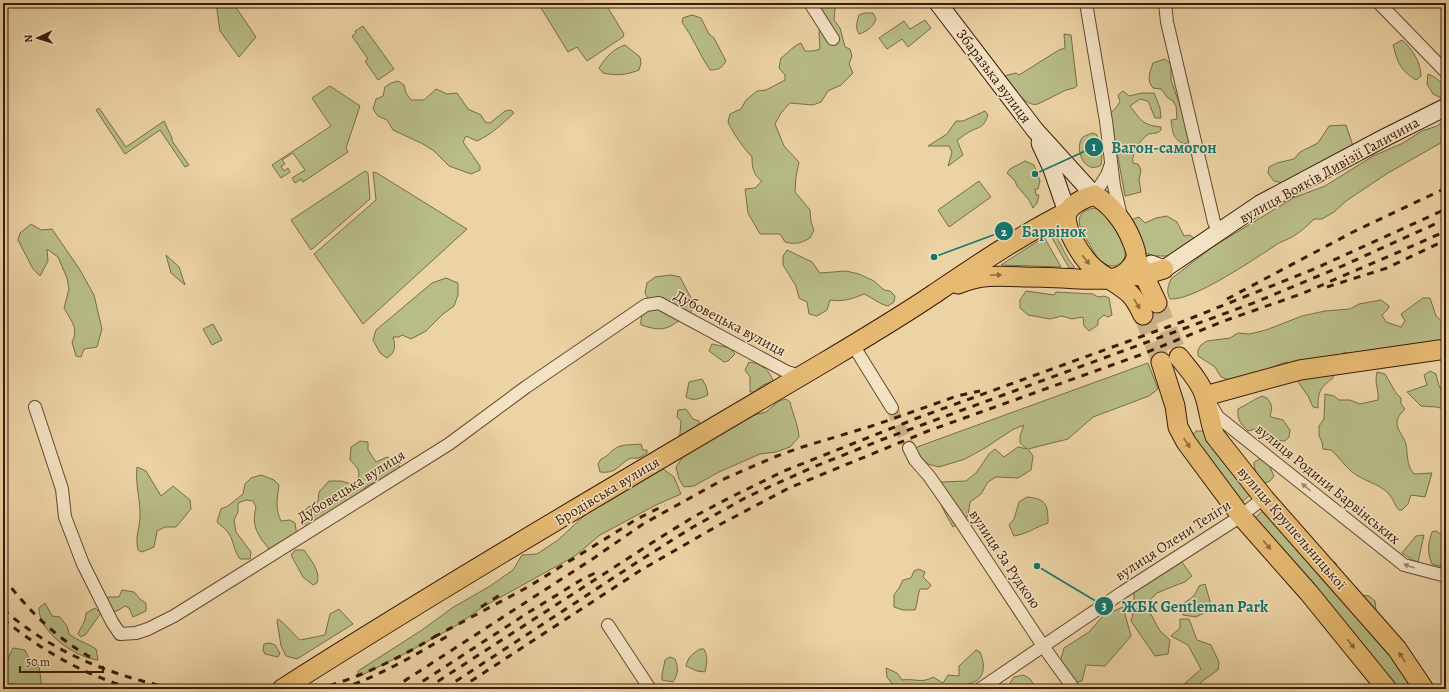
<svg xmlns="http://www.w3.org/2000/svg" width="1449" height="692" font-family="Alegreya,serif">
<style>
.green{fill:#b8bc86;stroke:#796c47}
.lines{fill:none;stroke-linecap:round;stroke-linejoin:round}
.minor-tunnel{stroke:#c8ae85;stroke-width:12;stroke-dasharray:12 6;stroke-linecap:butt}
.primary-tunnel{stroke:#c8ae85;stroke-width:19;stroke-dasharray:19 10;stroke-linecap:butt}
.minor-casing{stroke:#66492f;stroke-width:14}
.secondary-casing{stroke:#3a1b08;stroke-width:19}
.primary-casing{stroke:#3a1b08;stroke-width:21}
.minor{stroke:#f3e2c4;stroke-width:12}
.secondary{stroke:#f3e2c4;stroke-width:17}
.primary{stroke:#e6ba72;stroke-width:19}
.rail{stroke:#3a1b08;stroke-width:3;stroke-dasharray:7 7;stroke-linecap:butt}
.oneway{fill:#906a3d}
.oneway2{fill:#a0886f}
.labels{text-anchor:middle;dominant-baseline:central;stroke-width:3;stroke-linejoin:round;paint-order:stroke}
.street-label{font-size:15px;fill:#3a1b08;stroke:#f3e2c4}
.leader{fill:none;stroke:#0f766e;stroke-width:1.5}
.callout-dot{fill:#0f766e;stroke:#f3e2c4;stroke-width:1.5}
.mark-label{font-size:12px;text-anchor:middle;font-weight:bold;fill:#fff}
.callout-label{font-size:16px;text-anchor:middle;font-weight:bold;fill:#0f766e;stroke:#f3e2c4;stroke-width:3;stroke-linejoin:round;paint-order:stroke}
</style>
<rect width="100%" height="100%" fill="#ecd3a4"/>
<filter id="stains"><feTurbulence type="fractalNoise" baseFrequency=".005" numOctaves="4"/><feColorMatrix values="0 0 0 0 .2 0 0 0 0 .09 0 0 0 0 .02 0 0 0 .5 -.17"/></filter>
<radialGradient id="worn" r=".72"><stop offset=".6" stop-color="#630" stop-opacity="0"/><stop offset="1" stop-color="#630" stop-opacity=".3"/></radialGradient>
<g class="green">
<path d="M216,3H233L256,37L239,57L220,31Z"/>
<path d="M538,3H605L624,34L623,37L587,61L577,47L568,52Z"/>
<path d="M806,3H837L835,9L834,20L840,28L845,47L850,49L852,56L849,64L853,73L841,85L828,91L821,102L813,105L790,103L781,113L775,124L784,146L799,162L796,177L795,192L810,210L811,222L814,230L810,238C801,243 796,245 785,242L780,234H760L748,213L745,189L755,188L762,181C753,175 752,167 752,157C743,147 734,135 728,122L730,114L741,109L746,100L757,91L766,90L785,80V75L779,68L781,58C788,53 793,46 801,43L805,51H813L820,49L819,33L820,25Z"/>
<path d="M864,13H873L876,19C873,27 868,31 859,34C855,28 857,22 859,15Z"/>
<path d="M692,15L701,18L709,34L714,38L726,61C722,68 718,70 710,70C699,54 693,37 682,22L683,18Z"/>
<path d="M925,20L931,28L908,47L902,39L887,49L879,38L904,21L910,29Z"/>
<path d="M363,26L394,69L378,80L365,61L368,59L352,36L356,33L355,31Z"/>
<path d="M1064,34L1071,35L1077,86L1074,88L1066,90L1038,104C1025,108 1012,85 1004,76L1016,73L1019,75L1059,50L1065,48Z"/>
<path d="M1402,40C1412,48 1421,63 1421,76L1416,80C1400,70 1398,63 1393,45Z"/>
<path d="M625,45L640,57L641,63L639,70C626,75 616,76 603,73L599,68C606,57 613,49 625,45Z"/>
<path d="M1165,59L1171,64V80L1184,117L1189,142L1185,144C1172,139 1173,133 1171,120L1177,119L1176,106L1173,101L1168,98L1161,89L1153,88C1146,80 1150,72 1153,63Z"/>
<path d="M1428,74C1439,78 1446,86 1446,98L1443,99L1433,94L1427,84Z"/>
<path d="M398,81L404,85L406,93L411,100H424L436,89L447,94L457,93L468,109L481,115L485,122L490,123L505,111L511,110L514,113C502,124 492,134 477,141L466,136L463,142L480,166V170L471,174L449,166L434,151L423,144L393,130L387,120L378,116L373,109L376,99L383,96L385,87L391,83Z"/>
<path d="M330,86L360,106L346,148L348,152L303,182L301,179L295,183L292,178L305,170L293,153L282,160L285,164L281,166L284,171L288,168L290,172L281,178L272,165L331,126L312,98Z"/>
<path d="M1123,91L1129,96L1142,93H1154L1160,108L1161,118H1155L1148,101L1140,99L1130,106C1141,120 1142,125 1161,127V130C1157,135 1152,132 1147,135C1140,140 1131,155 1133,163L1138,164L1141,170L1139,180L1141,192L1125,196L1110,113L1115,109L1120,102L1118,95Z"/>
<path d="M99,108L126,147L164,121L172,138V141L189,165L185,167L160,130L125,154L96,110Z"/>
<path d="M985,111L988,115C983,129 980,126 969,132C965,134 961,138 957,140L963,155L948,166L952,152L949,146H928L947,134L956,121H963Z"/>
<path d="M1446,119V140L1388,173L1346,201L1334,212L1322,219H1314C1309,224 1304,229 1298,233C1292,238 1285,240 1279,243C1257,257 1194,301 1170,299C1166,292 1168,286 1171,279L1211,248L1293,198L1325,186L1373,156L1401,144L1422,131L1437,126Z"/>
<path d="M1346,125L1353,146L1288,184L1274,181L1268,173L1269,167L1277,163L1294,159L1300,152L1318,143L1329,126Z"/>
<path d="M1092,133L1096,134C1101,141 1103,157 1101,165C1086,175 1075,152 1081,140C1082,136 1088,135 1092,133Z"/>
<path d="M1025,161L1034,165L1040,181L1038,189H1035L1036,195H1039L1037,203L1033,208L1029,200L1017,186L1015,181L1007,173L1010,169Z"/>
<path d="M365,171L368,173L370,199L311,250L291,220Z"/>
<path d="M373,172L377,173L467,229L363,324L314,254L376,200Z"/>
<path d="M979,181L991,197L949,227L938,210Z"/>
<path d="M1095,208C1108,211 1144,261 1113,266C1110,266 1108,266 1105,264C1098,260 1094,252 1090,245C1081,232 1069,211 1095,208Z"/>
<path d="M1167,216L1177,222L1184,236L1190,235L1196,240L1172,256H1154L1142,252L1131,220L1139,217L1145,223L1156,218Z"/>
<path d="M31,224L41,230L52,229L80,270L94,295L102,329L97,347L84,349L81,357L76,356L72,342C79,328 71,321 64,308L69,289L67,278L58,257L47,249L48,261L40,276L33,269L18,240L20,233Z"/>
<path d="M1052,233C1059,236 1065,258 1074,266V268H1069L1050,234Z"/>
<path d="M1044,237L1061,267L1001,265Z"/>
<path d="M787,250L812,262L820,273L846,271L859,274L874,281L884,290L890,291L895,296L894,302L888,306C879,304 873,298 864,294C852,299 843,302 830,300L827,310L817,316L809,314L807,302L799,298L796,286L783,265V256Z"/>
<path d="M166,255L179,267L185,285L171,273Z"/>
<path d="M671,275L680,277L693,302L691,312C670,326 668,334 641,325C640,316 644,309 650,302L645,293L647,283L655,277Z"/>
<path d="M446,278L458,283V295L454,306L443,314L426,331L411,339L402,335L399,337H393C396,346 395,353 387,358L380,353L373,340L376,330L432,283Z"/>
<path d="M1026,291L1054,295L1056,292L1093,294L1098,297L1104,296L1109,298L1112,315L1108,317L1104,315L1098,320V325L1089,331L1084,326L1083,317L1072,319L1062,316L1050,319L1028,315L1020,308V300Z"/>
<path d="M1423,298H1430L1436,316L1446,325V346L1357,357L1345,352L1330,361L1304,366L1286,362L1270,368L1257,378L1235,382L1221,377L1215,367L1198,356V350L1201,345L1207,341L1230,338L1238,333L1249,334L1266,330L1302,316L1325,311L1350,309L1359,304L1381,300L1389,306L1388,309L1382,315L1386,322L1401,327L1405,321L1401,314Z"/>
<path d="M213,324L222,340L212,345L203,329Z"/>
<path d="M712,344L730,348L735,354L728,361L724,362L709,351Z"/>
<path d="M749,362C761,363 770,371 773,381L763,385L754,392H750V377L745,370Z"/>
<path d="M1148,363L1158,389L1149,396L1093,417L1068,439L1028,449L1033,456L1031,470L1018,478L996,477L988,482L981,494L970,502L968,516L953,527C945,515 940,501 933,488L941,482L966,481L976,473L989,454L995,449L1004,457L1018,447L1027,449L1020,443V436L1024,425L1012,430L985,448L965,459L939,467L928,464L921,457L916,450L917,447Z"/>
<path d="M1334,368L1333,378C1320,388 1318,391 1318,408L1313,407L1308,396L1298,382L1304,373Z"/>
<path d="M1430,371L1436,374C1438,382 1439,390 1446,395V410L1437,407L1421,406L1407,392L1427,385L1424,375Z"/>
<path d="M1377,372L1385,374L1396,393L1401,398V404L1405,409C1401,413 1397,417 1397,423C1397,430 1404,437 1406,444C1408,454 1406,465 1414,474L1432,473L1425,497L1411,495L1408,504L1402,510H1399C1394,505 1393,498 1389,494C1379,483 1362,481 1351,471C1344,465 1338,456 1331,450L1323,449L1322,442L1319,436V426L1324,419L1325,394L1334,396L1339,400H1350L1360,404L1378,400C1379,388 1374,384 1377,372Z"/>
<path d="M702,379L706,386L708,395C701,398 693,402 686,397L689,382Z"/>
<path d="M1262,396L1267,398C1272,404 1273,408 1270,415L1271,417L1283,420L1290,430L1289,437L1285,441L1270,440L1267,438L1264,430L1260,428L1248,431C1241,424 1237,420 1238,409C1246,405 1253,400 1262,396Z"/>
<path d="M786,399L790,402C793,415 798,424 799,437L790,447L776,452L760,454L719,472L694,486L684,487L679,479L676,467L686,453L743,418L766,412L779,401Z"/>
<path d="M686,409L693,419L699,421V428L677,440L680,434L681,421L677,417L678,410Z"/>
<path d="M1196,431H1203L1207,434L1252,493L1242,502L1194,439L1193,435Z"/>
<path d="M360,441L368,442V450L376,462L387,457L397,462L401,469L387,477L367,486L354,498L348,500L338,511L318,522L306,526L301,520C306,504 307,510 318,501L319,492L329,481H341L355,485C362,472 359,469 350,460L351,447Z"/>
<path d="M641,444L643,450H647V453C644,455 641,457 638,458C635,459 632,457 629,459C617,466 616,474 600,472L598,464L601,459C609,456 611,450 618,447C624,444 634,445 641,444Z"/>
<path d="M1262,458L1269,465L1274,476L1270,481L1265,483C1257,477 1254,471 1254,462Z"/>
<path d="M137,467L146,471L161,496L173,486L190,500L191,509L176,527H165L157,531L154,547L142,552L138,550C135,535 139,532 140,518C141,501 135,486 137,467Z"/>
<path d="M663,469L674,477L681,494L656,505L600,535L575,556L481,608L459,624L408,652L358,677V671L422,630L452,608L490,586L513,570L522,555L537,554L558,540L584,516L607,500L635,485L649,474Z"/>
<path d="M261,475L274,480L279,485C277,499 275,509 281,521L290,520L295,523L297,536L281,542L269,549C258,535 251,527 256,507L253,501L246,500L238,503V512L234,520L236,532L251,552L250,559H240C233,550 234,539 227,531C225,528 220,525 217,522L221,509L228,506L243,494L245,484L251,478Z"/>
<path d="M1027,497C1046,499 1048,504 1048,523C1036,527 1027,534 1014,536L1009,525L1014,519L1019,502Z"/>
<path d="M1265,509L1329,560L1336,563L1337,571L1360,595L1369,596L1375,601L1377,619L1389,654L1414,689H1393L1255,518Z"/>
<path d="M1436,531L1446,538V566H1439L1432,564C1427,553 1428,543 1432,532Z"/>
<path d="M1424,535L1418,562L1413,560L1402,553L1416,536Z"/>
<path d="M295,550H304C310,559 321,571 317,583L313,585L303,577L291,555Z"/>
<path d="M1179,558L1192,576L1185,582L1174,586L1157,593L1146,604L1134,600V586Z"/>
<path d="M919,569L925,572L923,577L931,585L928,589H920C917,596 918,603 915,610H903L894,607V595L899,588L903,580L911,578L914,571Z"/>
<path d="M1205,584L1210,601L1208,611L1196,617L1183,615L1182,604C1191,599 1195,596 1199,586Z"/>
<path d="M122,590L134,592L141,600L146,603V611L133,617L129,608L125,606L117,611H109L106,606L108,597H119Z"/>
<path d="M45,603L52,616L60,617L67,626L69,634C78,641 87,643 96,649L98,660C76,658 38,632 39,608Z"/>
<path d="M1123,607L1131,636L1105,666L1086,665L1082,681L1065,684L1059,666L1064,648L1089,632L1103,616Z"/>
<path d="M95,608L101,613L86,634L81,637L78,634C81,626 85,624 86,613Z"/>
<path d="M1143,608L1150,613L1160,631L1170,640L1168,654L1155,656L1131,621L1134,609Z"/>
<path d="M339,609L353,624L297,659L286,656L281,646L277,621L278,619C286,624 292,633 300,640L325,635L330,614Z"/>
<path d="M1180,619H1189L1197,640L1211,645L1219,662L1218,670L1201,682L1199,689H1169L1172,684L1182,686L1201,669L1188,645L1171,636L1180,628Z"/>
<path d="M270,643L275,645L280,653L278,657L265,654L263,650L264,644Z"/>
<path d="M13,648L25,650L30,661L39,665L42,689H16L15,684H3V661L6,663Z"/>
<path d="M700,649H704C708,657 707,663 705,672L697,671L686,666C688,657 692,654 700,649Z"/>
<path d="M976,650L980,652C986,666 985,681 968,684L967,689H896L887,677L886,668L897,673L902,680C914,678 922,684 933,677L943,683L948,675L959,676V666Z"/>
<path d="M670,657L675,659C679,669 678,673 673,682L662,680V675L665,660Z"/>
<path d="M1024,675L1030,679L1037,689H1010V683L1014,677Z"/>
</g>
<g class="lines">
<path class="minor-tunnel" d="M892,408L909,448"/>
<g class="primary-tunnel">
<path d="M1157,303L1179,357"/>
<path d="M1143,315L1161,362"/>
</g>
<defs>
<g id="minor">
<path d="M810,3L833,39"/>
<path d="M1086,3L1106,121L1114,186L1121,216"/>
<path d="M1165,3L1167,22L1214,222L1219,232"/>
<path d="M1379,3L1446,72"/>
<path d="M1094,195L1107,175L1111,164"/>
<path d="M853,345L892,408"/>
<path d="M1211,405L1218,417L1404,565L1446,576"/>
<path d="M35,407L62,489L65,517L83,564L112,622L120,634L136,633L148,629L174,616L449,444L526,387L646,305L659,303L787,372L801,376"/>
<path d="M909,448L915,460L929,476L959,519L1043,646L1074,689"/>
<path d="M608,625L650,689"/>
<path d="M980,689L1123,592L1235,520L1264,498"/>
</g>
<g id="secondary">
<path d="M938,3L1035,130L1094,195"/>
<path d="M1040,143L1052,169L1067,212"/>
<path d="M1151,264L1164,269L1260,204L1386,137L1446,107"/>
</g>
<g id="primary">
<path d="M1136,258L1157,303"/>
<path d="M1131,276L1144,275L1164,269"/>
<path d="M958,284C982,274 1001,276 1026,277C1043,277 1061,278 1078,279C1089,279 1110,281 1120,276C1126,274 1134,265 1136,258C1137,253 1134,246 1132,241C1125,223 1111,204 1094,195C1085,198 1074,202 1068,211C1060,225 1084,261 1095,269C1106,278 1119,284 1130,294C1136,300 1139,307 1143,315"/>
<path d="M1179,357C1188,369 1201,382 1205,397C1209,410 1210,423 1215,436L1264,498L1397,649L1424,689"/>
<path d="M1161,362L1175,406L1178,427L1186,442L1241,516L1309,593L1387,689"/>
<path d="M1205,396L1300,370L1446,349"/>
<path d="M282,689C461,575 645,468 828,360C863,339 900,317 934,294C977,265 1021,235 1067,212"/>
</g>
</defs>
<use href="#minor" class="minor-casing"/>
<use href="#secondary" class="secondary-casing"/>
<use href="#primary" class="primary-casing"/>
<use href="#minor" class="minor"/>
<use href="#secondary" class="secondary"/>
<use href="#primary" class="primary"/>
<g class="rail">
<path d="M1327,287L1387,268L1446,240"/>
<path d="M1227,299L1353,232L1446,188"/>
<path d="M3,577C27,609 55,637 90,657"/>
<path d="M481,607L503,593"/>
<path d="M3,609C51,652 114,677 177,689"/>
<path d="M3,619C41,650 87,677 135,689"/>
<path d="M434,637L528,587L637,519L665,505"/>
<path d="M316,689C356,680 404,656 439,634"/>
<path d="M340,689C380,676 415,655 451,634"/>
<path d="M392,689L594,558L643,524L726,478L777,456L799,448L875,425L957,396L980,391"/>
<path d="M411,689L526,614L581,580L597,572"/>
<path d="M426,689L661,537L695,516L731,497L784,471L920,417L1184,321L1314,269L1446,209"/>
<path d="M444,689L639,561L693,527L747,497L811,468L881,440L1256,302L1340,267L1446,219"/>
<path d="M459,689L641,570L719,525L789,488L928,431L1140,355L1224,321L1301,294L1401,251L1446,231"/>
</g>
</g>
<defs><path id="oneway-solid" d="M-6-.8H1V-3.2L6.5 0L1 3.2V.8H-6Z"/></defs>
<g class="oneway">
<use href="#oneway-solid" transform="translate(1086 260) rotate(51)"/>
<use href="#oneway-solid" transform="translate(996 275) rotate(-3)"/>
<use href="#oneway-solid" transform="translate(1137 304) rotate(59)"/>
<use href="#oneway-solid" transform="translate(1187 443) rotate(56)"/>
<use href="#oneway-solid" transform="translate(1267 545) rotate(49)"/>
<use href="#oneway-solid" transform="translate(1351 644) rotate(51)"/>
<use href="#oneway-solid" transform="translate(1402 657) rotate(-124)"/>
</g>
<g class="oneway2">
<use href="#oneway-solid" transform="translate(1306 487) rotate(-141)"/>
<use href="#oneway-solid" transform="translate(1409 566) rotate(-160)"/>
</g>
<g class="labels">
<g class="street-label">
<text transform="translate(994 76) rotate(53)">Збаразька вулиця</text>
<text transform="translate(1329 170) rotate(-29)">вулиця Вояків Дивізії Галичина</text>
<text transform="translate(730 323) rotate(28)">Дубовецька вулиця</text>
<text transform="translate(1328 484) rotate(39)">вулиця Родини Барвінських</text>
<text transform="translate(351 486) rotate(-32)">Дубовецька вулиця</text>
<text transform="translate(607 491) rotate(-31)">Бродівська вулиця</text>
<text transform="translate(1292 528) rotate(49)">вулиця Крушельницької</text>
<text transform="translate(1173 540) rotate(-33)">вулиця Олени Теліги</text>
<text transform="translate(1005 559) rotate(56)">вулиця За Рудкою</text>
</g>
</g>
<path class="leader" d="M1035 174L1094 147M934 257L1004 231M1037 566L1104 606"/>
<g class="callout-dot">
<circle cx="1035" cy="174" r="4"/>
<circle cx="934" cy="257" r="4"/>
<circle cx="1037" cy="566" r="4"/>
<circle cx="1094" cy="147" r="10"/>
<circle cx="1004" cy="231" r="10"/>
<circle cx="1104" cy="606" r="10"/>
</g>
<g class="mark-label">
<text x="1094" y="151">1</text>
<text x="1004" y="236">2</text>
<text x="1104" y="610">3</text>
</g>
<g class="callout-label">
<text x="1164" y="153">Вагон-самогон</text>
<text x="1054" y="237">Барвінок</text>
<text x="1195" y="612">ЖБК Gentleman Park</text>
</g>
<rect width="1449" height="692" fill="none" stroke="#ecd3a4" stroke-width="16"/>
<rect x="4" y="4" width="1441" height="684" fill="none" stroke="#3a1b08" stroke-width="2"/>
<rect x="8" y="8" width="1433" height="676" fill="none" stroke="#3a1b08"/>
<g transform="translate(38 38) rotate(266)" stroke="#f3e2c4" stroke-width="3" paint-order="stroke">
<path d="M0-3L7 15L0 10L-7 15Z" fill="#3a1b08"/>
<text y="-6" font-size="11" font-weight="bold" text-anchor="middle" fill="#3a1b08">N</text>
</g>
<path d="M20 666v6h83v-6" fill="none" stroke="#3a1b08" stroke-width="2"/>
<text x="26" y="666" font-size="12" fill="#3a1b08" stroke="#f3e2c4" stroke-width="3" paint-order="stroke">50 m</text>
<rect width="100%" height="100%" filter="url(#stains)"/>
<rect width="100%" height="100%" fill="url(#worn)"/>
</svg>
